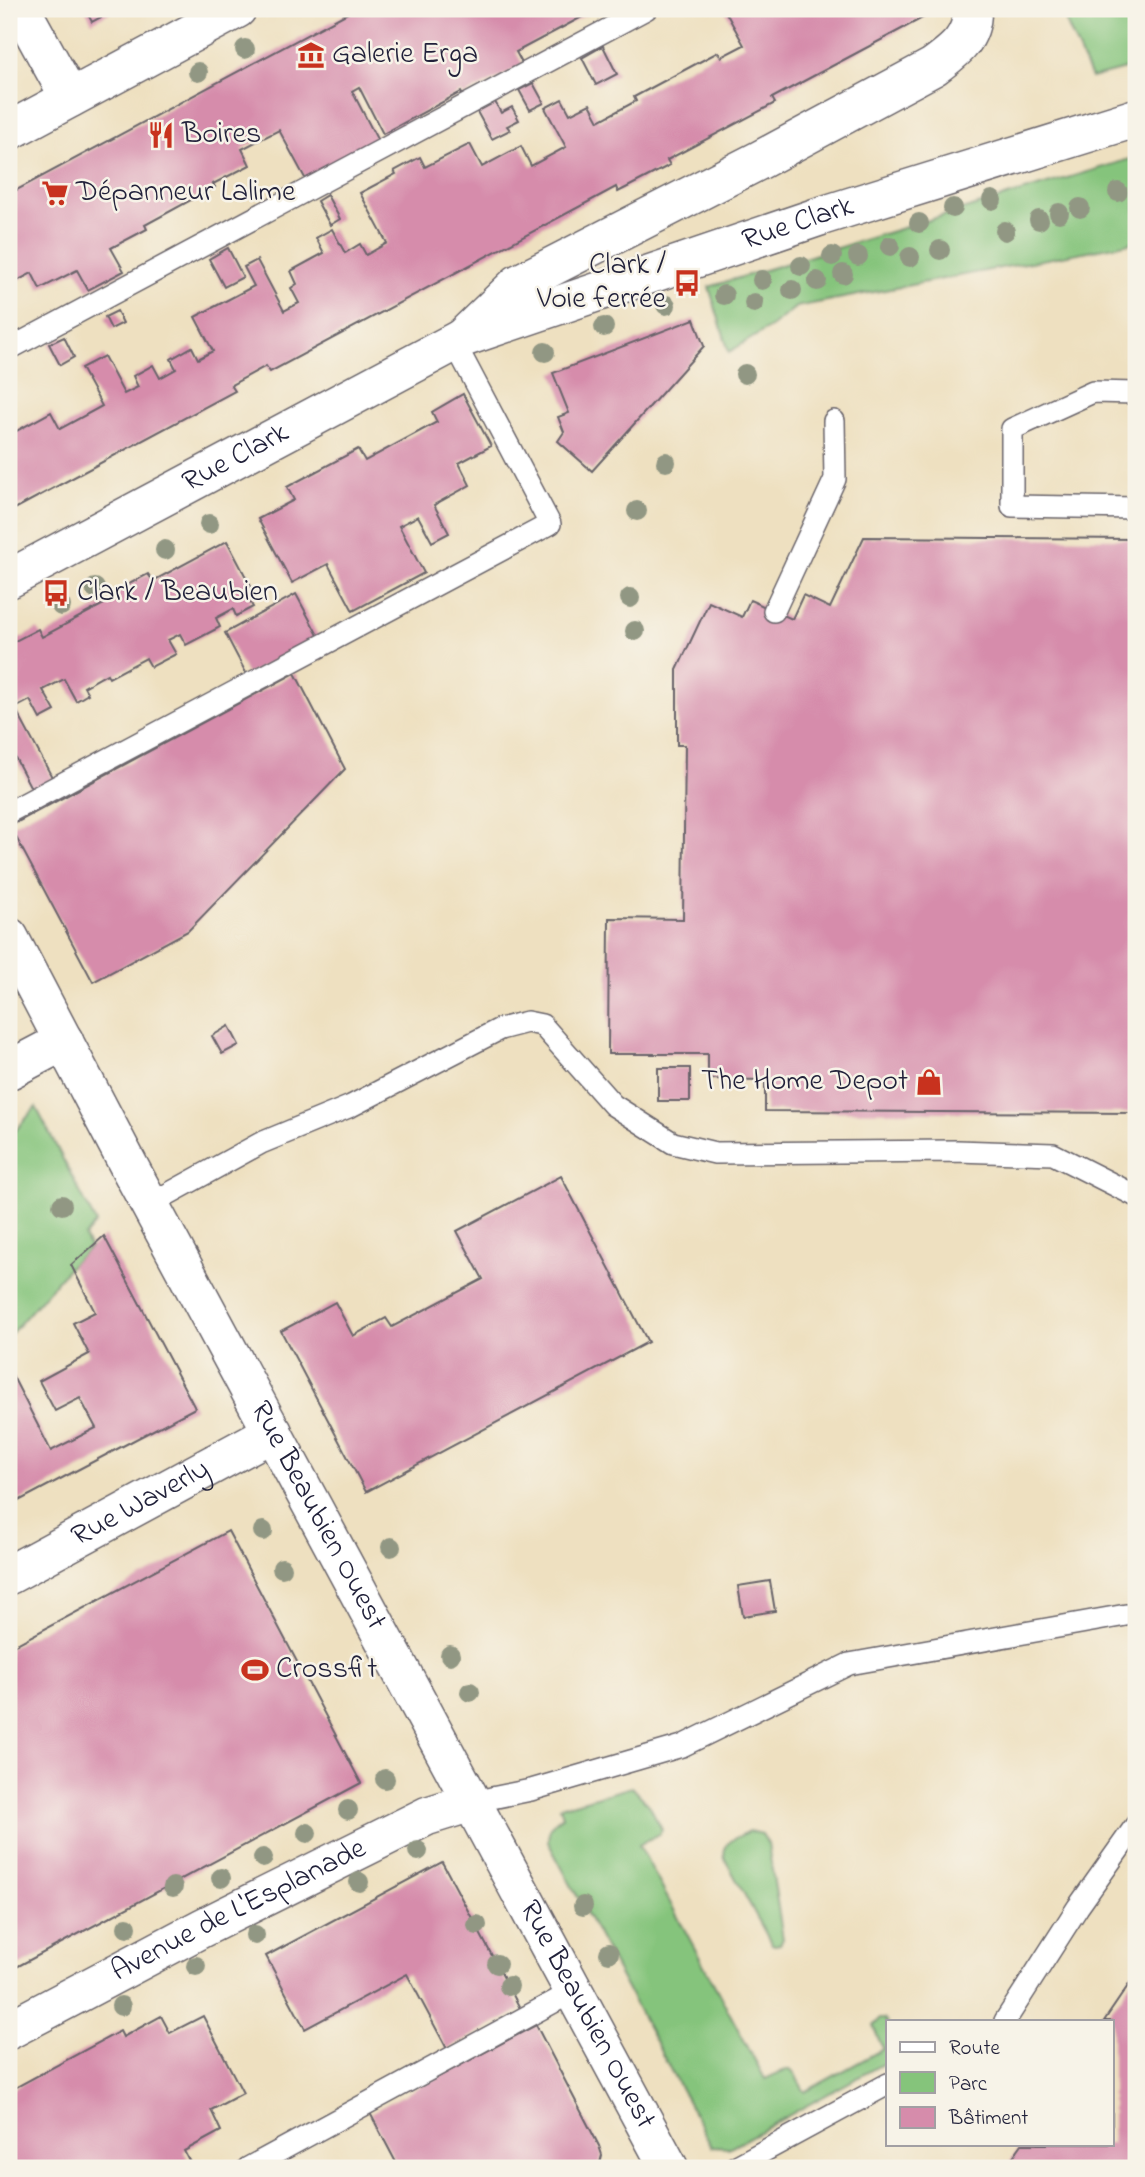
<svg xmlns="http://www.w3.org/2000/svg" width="1145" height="2177" font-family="'Indie Flower',sans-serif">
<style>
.green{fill:#85c47b;stroke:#54735b;stroke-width:2}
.building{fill:#d68cab}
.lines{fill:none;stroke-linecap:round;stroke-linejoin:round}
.lane-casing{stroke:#69646a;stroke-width:24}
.street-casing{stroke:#69646a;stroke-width:41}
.secondary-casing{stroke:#69646a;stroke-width:41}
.lane{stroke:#fff;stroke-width:21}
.street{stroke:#fff;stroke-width:38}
.secondary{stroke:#fff;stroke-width:38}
.tree{fill:#919783}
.labels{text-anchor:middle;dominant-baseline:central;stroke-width:5;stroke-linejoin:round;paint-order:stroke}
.poi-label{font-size:30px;fill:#22223b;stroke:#f7f3e8;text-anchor:start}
.street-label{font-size:30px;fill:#22223b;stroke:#f7f3e8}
</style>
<rect width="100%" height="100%" fill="#f7f3e8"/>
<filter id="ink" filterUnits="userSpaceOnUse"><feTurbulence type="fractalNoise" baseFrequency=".0143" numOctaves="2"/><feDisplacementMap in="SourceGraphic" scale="14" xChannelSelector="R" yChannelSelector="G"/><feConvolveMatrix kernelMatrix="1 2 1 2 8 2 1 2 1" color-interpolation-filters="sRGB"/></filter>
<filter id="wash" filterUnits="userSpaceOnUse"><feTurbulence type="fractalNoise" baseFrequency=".00686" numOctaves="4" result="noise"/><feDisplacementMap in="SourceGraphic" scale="28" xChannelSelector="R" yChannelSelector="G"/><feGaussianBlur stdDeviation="1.57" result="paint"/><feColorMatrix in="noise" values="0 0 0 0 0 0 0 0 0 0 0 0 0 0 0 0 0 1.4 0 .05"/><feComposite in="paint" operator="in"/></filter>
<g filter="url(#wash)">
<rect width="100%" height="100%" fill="#eee0c0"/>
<g class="green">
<path d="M1079,9H1136V66L1091,78L1066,22Z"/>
<path d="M1136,157V242L796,307L772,326L729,352L709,287Z"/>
<path d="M36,1107L96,1223L84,1237L90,1248L71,1265L9,1336V1138Z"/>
<path d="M632,1787L650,1806L662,1830L660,1833L639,1845L765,2079C796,2065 788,2065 805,2092L883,2049L873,2026L880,2019H884L888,2024V2061L733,2146L728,2148L712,2147L548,1842C548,1829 552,1822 563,1816L560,1807Z"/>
<path d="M749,1831L762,1834L768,1844L783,1939L780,1944L774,1945L771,1943L725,1859C721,1842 736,1838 749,1831Z"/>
</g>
<g id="blocks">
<g class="building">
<path d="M85,9H116L92,22Z"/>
<path d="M355,9H597L516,52L523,65L463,96L461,92L383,134L359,87L352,91L378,141L306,180L279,130L242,149L250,165L213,184L215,187L145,225L147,229L111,248L124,271L88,290L77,270L40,289L32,273L9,285V194Z"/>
<path d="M724,9H925L928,15L772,98L775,103L667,160L670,165L618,192L616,187L270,372L266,366L231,385L235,391L9,512V435L51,412L60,429L102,406L81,368L104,356L124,394L138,387L133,376L153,365L160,378L176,369L171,359L192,347L198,359L213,351L195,317L254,286L244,267L257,260L284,311L299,303L291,288L297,284L291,271L324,253L316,238L332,229L345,253L360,244L366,255L387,243L360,193L396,174L394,171L420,157L425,167L470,144L482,167L521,146L531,166L566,147L545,108L562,99L570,114L590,104L599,121L636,101L634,97L705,59L718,52L721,57L744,45Z"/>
<path d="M603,46L617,74L596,85L582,58Z"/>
<path d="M533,83L544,103L530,110L519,90Z"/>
<path d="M494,100L501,113L512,107L519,120L507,126L510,130L492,139L476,110Z"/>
<path d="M327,195L340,219L330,225L317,201Z"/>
<path d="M228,248L243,277L224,287L209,259Z"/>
<path d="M117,311L123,323L111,329L105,317Z"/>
<path d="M694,319L704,346L592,471L558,441L564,432L558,417L569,413L553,373Z"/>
<path d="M64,337L74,357L60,365L49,344Z"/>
<path d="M463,394L491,446L459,463L470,485L434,505L449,533L432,542L418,516L399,526L424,573L353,611L328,564L292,583L258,519L294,500L287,487L358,449L365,461L437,422L432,412Z"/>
<path d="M864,537L1136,539V1113L765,1111V1080L708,1079V1054H608L609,918L683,919L685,745H677V670L709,602L742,617L750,600L792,619L803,595L830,608Z"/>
<path d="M227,541L256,596L249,600L253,607L236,616L233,609L216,618L220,627L186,645L180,634L168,640L176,654L151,667L146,658L109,678L107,674L84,687L88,694L76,701L64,679L43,690L55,711L40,719L30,700L15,708L53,779L32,790L9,746V644L38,629L42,637L115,598L112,593L148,574L153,581Z"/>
<path d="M296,594L319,637L247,675L225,633Z"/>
<path d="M295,673L345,769L188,931L93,982L10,826Z"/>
<path d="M229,1026L239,1045L222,1054L212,1036Z"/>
<rect x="658" y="1068" width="32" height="33"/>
<path d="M561,1176L648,1342L366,1492L281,1331L335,1302L353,1336L386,1318L392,1327L483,1279L457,1231Z"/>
<path d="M104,1236L195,1408L9,1506V1369L51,1451L96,1428L80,1398L55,1411L39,1381L89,1354L73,1323L95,1312L71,1265Z"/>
<path d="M228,1531L361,1783L9,1971V1648Z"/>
<path d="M770,1581L775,1611L743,1616L738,1586Z"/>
<path d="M442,1862L521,2010L447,2049L407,1974L305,2029L266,1956Z"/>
<path d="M1136,1974V2168H1005L1022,2144H1112V2021H1104Z"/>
<path d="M161,2016L170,2033L203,2016L243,2093L211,2110L221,2131L184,2151L193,2168H9V2091L120,2031L123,2037Z"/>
<path d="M536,2025L599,2146L602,2155L599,2167L436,2168L418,2164L410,2168H399L370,2113Z"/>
</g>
</g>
</g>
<g filter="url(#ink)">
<use href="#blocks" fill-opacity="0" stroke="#69646a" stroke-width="2"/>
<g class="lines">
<defs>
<g id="lane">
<path d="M9,349L646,9"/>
<path d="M1136,393L1093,392L1012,429V506L1136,508"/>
<path d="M774,611L835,479L834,421"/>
<path d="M9,812L550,524L454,342"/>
<path d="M150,1204L261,1143L351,1106L500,1029L527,1022L542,1025L613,1105L673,1143L715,1153L957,1151L1053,1154L1136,1196"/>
<path d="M472,1802L531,1790L682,1746L849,1664L1126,1615"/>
<path d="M1005,2021L1078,1907L1136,1825"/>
<path d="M248,2168L574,1991"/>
<path d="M733,2168L888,2084"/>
</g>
<g id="street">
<path d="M462,338L518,284L760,160L933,67C955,51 973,38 972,9"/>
<path d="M9,1070L64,1041"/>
<path id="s1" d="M9,1575L273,1432"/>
<path id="s2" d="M9,2030L202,1928L427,1816L472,1802"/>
</g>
<g id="secondary">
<path d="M21,9L70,98"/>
<path d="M9,131L237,9"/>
<path id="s3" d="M9,579L462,338L821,216L1136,118"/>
<path id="s4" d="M9,937L131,1170L669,2168"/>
</g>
</defs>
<use href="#lane" class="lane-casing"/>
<use href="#street" class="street-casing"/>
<use href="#secondary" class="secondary-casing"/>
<use href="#lane" class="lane"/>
<use href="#street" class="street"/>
<use href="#secondary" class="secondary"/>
</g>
<g class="tree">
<circle cx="245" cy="49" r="10"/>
<circle cx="198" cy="72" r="10"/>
<circle cx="1118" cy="192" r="10"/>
<circle cx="992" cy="200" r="10"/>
<circle cx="953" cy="208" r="10"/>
<circle cx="1080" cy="208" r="10"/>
<circle cx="1059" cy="213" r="10"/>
<circle cx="1039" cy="220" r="10"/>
<circle cx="919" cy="223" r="10"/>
<circle cx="1005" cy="231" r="10"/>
<circle cx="890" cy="246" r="10"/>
<circle cx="940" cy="250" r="10"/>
<circle cx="832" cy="256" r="10"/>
<circle cx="858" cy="256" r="10"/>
<circle cx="910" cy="257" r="10"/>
<circle cx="801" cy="266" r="10"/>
<circle cx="843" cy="274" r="10"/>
<circle cx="762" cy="280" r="10"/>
<circle cx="817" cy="281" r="10"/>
<circle cx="792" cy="290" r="10"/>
<circle cx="724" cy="295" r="10"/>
<circle cx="754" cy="303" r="10"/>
<circle cx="666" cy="305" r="10"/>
<circle cx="604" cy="327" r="10"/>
<circle cx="545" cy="352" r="10"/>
<circle cx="745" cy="374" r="10"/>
<circle cx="666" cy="462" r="10"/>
<circle cx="637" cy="511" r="10"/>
<circle cx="209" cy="524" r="10"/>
<circle cx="165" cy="550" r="10"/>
<circle cx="95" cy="588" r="10"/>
<circle cx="630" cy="598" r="10"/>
<circle cx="61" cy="606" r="10"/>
<circle cx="635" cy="631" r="10"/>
<circle cx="62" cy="1205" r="10"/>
<circle cx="263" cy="1531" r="10"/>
<circle cx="391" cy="1547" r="10"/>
<circle cx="282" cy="1568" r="10"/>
<circle cx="450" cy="1655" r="10"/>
<circle cx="470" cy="1692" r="10"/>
<circle cx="385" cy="1779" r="10"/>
<circle cx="348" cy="1810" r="10"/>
<circle cx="307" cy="1833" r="10"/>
<circle cx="418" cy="1851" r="10"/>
<circle cx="263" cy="1858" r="10"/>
<circle cx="221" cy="1878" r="10"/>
<circle cx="359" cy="1882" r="10"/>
<circle cx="173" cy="1887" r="10"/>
<circle cx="583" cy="1906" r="10"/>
<circle cx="477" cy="1925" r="10"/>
<circle cx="127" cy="1927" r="10"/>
<circle cx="255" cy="1935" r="10"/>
<circle cx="609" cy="1953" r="10"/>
<circle cx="497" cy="1964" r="10"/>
<circle cx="196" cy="1966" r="10"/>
<circle cx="509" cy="1986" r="10"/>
<circle cx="121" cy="2006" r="10"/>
</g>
</g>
<defs>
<symbol id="museum-bare" viewBox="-9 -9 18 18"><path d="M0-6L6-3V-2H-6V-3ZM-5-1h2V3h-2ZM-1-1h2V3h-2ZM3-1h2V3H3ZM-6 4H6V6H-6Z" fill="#c8321e" stroke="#f7f3e8" stroke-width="2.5" paint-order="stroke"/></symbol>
<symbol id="restaurant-bare" viewBox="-9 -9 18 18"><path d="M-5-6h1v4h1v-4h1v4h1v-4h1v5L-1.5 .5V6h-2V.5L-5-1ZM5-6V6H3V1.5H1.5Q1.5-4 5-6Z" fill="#c8321e" stroke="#f7f3e8" stroke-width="2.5" paint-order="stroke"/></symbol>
<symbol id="supermarket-bare" viewBox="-9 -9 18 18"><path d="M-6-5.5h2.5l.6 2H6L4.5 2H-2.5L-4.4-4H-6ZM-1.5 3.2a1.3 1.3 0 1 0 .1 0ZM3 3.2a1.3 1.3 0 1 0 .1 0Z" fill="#c8321e" stroke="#f7f3e8" stroke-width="2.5" paint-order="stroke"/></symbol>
<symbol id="bus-bare" viewBox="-9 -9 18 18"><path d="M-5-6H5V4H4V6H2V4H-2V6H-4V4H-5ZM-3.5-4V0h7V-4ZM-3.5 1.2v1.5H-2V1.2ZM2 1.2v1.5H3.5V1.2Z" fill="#c8321e" stroke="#f7f3e8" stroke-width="2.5" paint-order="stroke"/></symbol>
<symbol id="shop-bare" viewBox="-9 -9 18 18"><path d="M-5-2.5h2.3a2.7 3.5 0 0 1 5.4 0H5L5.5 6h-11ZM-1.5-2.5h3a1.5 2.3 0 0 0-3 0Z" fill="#c8321e" stroke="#f7f3e8" stroke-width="2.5" paint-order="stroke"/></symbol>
<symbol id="stadium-bare" viewBox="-9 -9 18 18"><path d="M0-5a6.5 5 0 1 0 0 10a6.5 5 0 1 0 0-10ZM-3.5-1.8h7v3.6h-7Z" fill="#c8321e" stroke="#f7f3e8" stroke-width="2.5" paint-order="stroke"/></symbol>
</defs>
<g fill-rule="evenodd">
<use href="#museum-bare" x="292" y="36" width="38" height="38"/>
<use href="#restaurant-bare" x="142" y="116" width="38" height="38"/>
<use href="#supermarket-bare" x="36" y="174" width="38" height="38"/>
<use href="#bus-bare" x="668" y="264" width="38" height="38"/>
<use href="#bus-bare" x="37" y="574" width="38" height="38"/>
<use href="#shop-bare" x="910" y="1063" width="38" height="38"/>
<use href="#stadium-bare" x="236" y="1651" width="38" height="38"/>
</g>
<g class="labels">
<g class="poi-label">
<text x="332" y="55">Galerie Erga</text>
<text x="182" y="135">Boires</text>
<text x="76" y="193">Dépanneur Lalime</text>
<text x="666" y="266" text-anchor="end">Clark /<tspan x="666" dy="34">Voie ferrée</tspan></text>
<text x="77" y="593">Clark / Beaubien</text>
<text x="908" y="1082" text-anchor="end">The Home Depot</text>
<text x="276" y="1670">Crossfit</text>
</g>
<g class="street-label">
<text stroke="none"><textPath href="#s3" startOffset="868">Rue Clark</textPath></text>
<text stroke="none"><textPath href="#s3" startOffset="257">Rue Clark</textPath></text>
<text stroke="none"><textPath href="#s1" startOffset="150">Rue Waverly</textPath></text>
<text stroke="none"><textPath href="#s4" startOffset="656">Rue Beaubien Ouest</textPath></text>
<text stroke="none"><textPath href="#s2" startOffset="259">Avenue de L'Esplanade</textPath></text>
<text stroke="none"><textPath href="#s4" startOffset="1223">Rue Beaubien Ouest</textPath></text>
</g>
</g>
<rect width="1145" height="2177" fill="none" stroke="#f7f3e8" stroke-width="35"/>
<rect x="886" y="2020" width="228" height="126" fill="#f7f3e8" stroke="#a29fa3" stroke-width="2"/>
<rect x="900" y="2042" width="35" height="10" fill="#ffffff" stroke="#a29fa3" stroke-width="2"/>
<text x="949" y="2054" font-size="21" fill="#22223b">Route</text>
<rect x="900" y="2072" width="35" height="21" fill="#85c47b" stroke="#a29fa3" stroke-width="2"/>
<text x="949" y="2090" font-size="21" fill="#22223b">Parc</text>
<rect x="900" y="2107" width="35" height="21" fill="#d68cab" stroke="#a29fa3" stroke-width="2"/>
<text x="949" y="2124" font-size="21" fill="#22223b">Bâtiment</text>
</svg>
